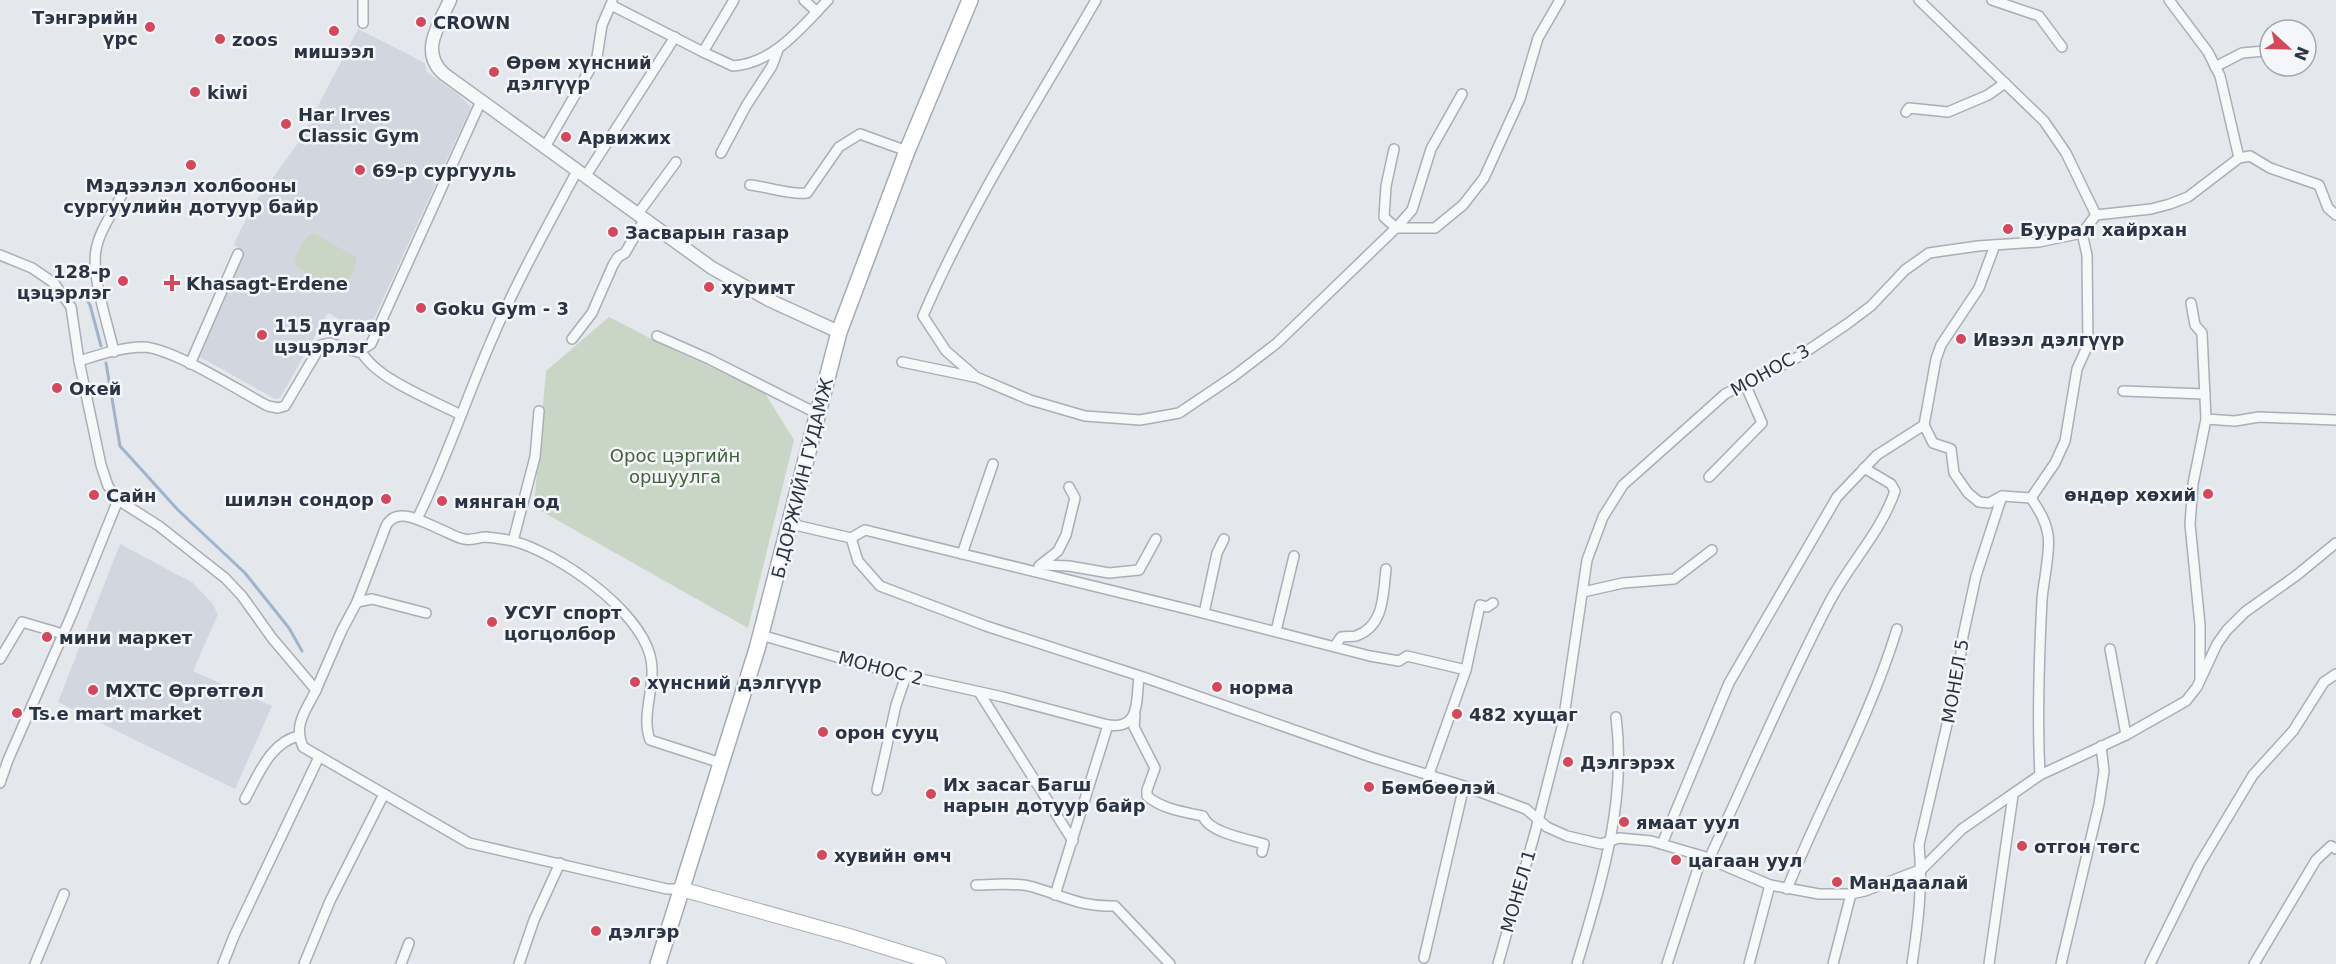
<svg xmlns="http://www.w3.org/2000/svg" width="2336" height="964" font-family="'DejaVu Sans',sans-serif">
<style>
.built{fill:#d2d6de}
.green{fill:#c9d6c5}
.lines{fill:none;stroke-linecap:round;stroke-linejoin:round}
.stream{stroke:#9fb4cc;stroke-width:3}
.minor-casing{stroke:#a9aeb7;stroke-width:12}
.tertiary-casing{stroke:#a9aeb7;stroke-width:15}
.secondary-casing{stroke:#a9aeb7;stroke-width:16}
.primary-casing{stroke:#a3abb8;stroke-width:18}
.minor{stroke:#f7f8fa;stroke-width:9}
.tertiary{stroke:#f7f8fa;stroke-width:12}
.secondary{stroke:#fff;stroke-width:14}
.primary{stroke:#fff;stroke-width:15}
.poi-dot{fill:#d1495b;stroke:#f4f6f9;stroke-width:2}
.labels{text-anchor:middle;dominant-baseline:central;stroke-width:5;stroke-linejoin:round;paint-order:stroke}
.poi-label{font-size:18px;font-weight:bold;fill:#2b3445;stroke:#f4f6f9;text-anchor:start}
.street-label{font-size:18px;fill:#2b3445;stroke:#f4f6f9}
.park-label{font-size:18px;fill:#3f6138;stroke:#f4f6f9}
</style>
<rect width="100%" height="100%" fill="#e4e7ec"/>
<g class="built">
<path d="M358,29L425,63L427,72L459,95L471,107L367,334L328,313L280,398L275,399L200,357L244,251L234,245L239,233L256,201L301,139Z"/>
<path d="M120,544L193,583L212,603L218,614L193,671L272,706L235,789L58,702Z"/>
</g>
<g class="green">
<path d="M313,233L356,257C357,268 348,284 338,290L295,266C294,256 304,237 313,233Z"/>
<path d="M609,317L673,350L763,390L794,440L748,628L534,507L546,371Z"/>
</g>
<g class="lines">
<g class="stream">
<path d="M80,289L90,305L101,346"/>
<path d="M106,363L120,446L178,510L245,573L289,628L302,651"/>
</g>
<defs>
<g id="minor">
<path d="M804,0L817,12"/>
<path d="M1096,0C1036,104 970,206 923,316L946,351L976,377L1030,400L1085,416L1140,420L1179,413L1234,376L1277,343L1396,228L1384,217L1386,186L1394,149"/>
<path d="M1919,0L2044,121L2066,153L2096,215"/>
<path d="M1992,0L2039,16L2062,47"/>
<path d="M2169,0L2208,52L2220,76L2239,158"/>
<path d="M611,5L703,52L734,0"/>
<path d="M363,23V0"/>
<path d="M703,52L733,66C774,63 801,28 828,0"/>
<path d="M2215,67L2242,53L2265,51"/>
<path d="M1906,112L1909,108L1948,112L1988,95L2005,83"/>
<path d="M545,147L597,57L602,25L612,2"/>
<path d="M721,153L746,106L772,66L778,50"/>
<path d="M585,177L675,37"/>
<path d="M750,185C769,187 788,195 807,193L839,147L860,134L907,151"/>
<path d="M637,215L676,162"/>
<path d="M1396,228H1435L1463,205L1484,178L1520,99L1538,38L1560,0"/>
<path d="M1396,228L1412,210L1431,149L1462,94"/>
<path d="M0,255L32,268L54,283L71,307L79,361L101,465L108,486L118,500L72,614L8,760L0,783"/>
<path d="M2191,303L2195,325L2202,333L2206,419L2193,484L2190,524L2200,625V678"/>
<path d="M657,336L709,359L818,414"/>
<path d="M572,339L592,313L613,265L618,257L625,253L644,220"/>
<path d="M361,351C376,379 432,400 461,415"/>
<path d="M114,352C108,324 91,276 96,250C99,231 114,211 122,194"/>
<path d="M79,361C99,355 122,347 143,347C173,348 239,391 268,406L278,408L285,406L321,345L330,343L358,352L371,344L481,101"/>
<path d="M902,362L974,377"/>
<path d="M190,364L238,254"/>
<path d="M2123,391L2205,394"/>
<path d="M2206,419L2235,421L2259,417L2336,420"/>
<path d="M1924,425L1936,359L1941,345L1979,288L1995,245"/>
<path d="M1709,477L1762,423L1745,384"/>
<path d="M2031,498C2039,510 2046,521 2048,535C2051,550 2043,583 2042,600C2039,658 2037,717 2040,775"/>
<path d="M118,500L159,526L225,578L242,596L272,638L316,690C306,711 293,724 303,747L469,843L667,889H681"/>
<path d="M417,519C445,463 464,404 489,346C514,286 546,229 577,171"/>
<path d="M791,524L851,538L858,561L880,586L986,626L1143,677L1371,757L1464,786L1526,809L1547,827L1567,836L1601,844L1619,838L1651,841L1702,856L1770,885L1819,894H1851L1865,891L1922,869L1962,829L2040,775L2126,735L2186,701L2197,687L2217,644L2227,630L2245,612L2297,575L2336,543"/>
<path d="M851,538L865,530L1187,609L1370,656L1399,661L1407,656L1466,670"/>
<path d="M513,541L535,457L539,411"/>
<path d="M962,554L993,464"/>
<path d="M1041,565L1069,566L1109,573L1139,570L1156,539"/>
<path d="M1039,566L1058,551L1066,535L1075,498L1069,487"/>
<path d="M1583,592L1623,583L1674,579L1712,550"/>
<path d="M357,602L386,526C397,504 426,524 442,530C449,533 457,538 464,539C471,541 479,537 486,537C495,538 505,539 513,541C558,553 637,608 650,655C658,683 640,713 650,740L721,763"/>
<path d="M1204,613L1217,553L1224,539"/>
<path d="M1276,631L1294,556"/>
<path d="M761,635L885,671L1003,697L1108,725L1055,895"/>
<path d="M1335,646L1341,637C1345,636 1352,637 1356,636C1385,626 1383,593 1386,569"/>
<path d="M2110,649L2126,735"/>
<path d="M0,659L22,622L63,634"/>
<path d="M316,690L342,630L357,602L372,599L426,613"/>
<path d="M979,692L1073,841"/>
<path d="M1135,715L1134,727L1155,768L1147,790V796C1162,809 1184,812 1203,816C1209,833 1248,839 1264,844L1262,852"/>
<path d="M1108,725C1141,730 1136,700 1139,676"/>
<path d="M1429,774L1466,670L1480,605L1487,607L1493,603"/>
<path d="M877,790L896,705L906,676"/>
<path d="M245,799C258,776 270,742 299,736"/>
<path d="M1662,844L1729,683L1837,497L1877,455L1924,425L1933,443L1951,449L1954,473L1968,493L1979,502L1989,503L2002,496L2031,498L2055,463L2065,441L2077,369L2088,345L2087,255L2082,233"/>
<path d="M1709,859C1749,773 1786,685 1830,601C1850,563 1881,532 1895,491L1891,484L1864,468"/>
<path d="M976,885C994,885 1016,882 1033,887C1064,896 1080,907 1115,906L1170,964"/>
<path d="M1787,889C1822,802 1869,720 1897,629"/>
<path d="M1424,958L1464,786"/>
<path d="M35,964L64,894"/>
<path d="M223,964L234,936L319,757"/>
<path d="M304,964L330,901L384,794"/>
<path d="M401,964L409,943"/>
<path d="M519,964L534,920L560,863"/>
<path d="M1498,964L1536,829L1563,723L1587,560L1603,517L1623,485L1705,412L1725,394L1798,357L1847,324L1871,306L1905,270L1929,253L1978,246L2039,242L2082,233L2096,215L2151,209L2170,204L2188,197L2239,158L2250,156L2270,168L2319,185L2328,208L2336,215"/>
<path d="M1577,964C1601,883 1627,803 1616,717"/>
<path d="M1667,964L1702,856"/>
<path d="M1749,964L1770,885"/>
<path d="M1833,964L1851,894"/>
<path d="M1912,964C1918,924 1923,886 1919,845L1958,677L1963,636L1976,576L2002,496"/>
<path d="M1989,964L2013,795"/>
<path d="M2061,964L2099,804L2104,771L2101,746"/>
<path d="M2150,964L2199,865L2253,775L2293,731L2324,682L2336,674"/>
<path d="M2254,964L2316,860L2331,846L2336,849"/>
</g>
<path id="tertiary" d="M450,0C439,25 419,52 444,74L712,268L769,300L839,332"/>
<path id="secondary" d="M681,889L849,936L939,964"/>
<path id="primary" d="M658,964L757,649L839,332L907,151L970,0"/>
</defs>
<use href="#minor" class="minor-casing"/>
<use href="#tertiary" class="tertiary-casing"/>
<use href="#secondary" class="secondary-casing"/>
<use href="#primary" class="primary-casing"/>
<use href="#minor" class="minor"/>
<use href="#tertiary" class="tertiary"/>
<use href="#secondary" class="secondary"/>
<use href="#primary" class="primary"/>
</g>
<g class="poi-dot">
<circle cx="421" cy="22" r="6"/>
<circle cx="150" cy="27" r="6"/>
<circle cx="334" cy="31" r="6"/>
<circle cx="220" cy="39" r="6"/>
<circle cx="494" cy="72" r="6"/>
<circle cx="195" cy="92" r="6"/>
<circle cx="286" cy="124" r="6"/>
<circle cx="566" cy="137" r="6"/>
<circle cx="191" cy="165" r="6"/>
<circle cx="360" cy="170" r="6"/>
<circle cx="2008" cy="229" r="6"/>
<circle cx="613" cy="232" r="6"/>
<circle cx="123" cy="281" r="6"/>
<path d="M169 274h6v6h6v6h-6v6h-6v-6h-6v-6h6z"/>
<circle cx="709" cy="287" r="6"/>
<circle cx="421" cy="308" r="6"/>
<circle cx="262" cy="335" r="6"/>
<circle cx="1961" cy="339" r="6"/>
<circle cx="57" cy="388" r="6"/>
<circle cx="2208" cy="494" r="6"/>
<circle cx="94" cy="495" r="6"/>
<circle cx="386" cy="499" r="6"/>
<circle cx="442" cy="501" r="6"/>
<circle cx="492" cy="622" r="6"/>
<circle cx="47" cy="637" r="6"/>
<circle cx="635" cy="682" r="6"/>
<circle cx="1217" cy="687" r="6"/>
<circle cx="93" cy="690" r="6"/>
<circle cx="17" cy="713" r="6"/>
<circle cx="1457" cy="714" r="6"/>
<circle cx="823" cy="732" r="6"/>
<circle cx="1568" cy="762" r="6"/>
<circle cx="1369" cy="787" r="6"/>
<circle cx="931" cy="794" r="6"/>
<circle cx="1624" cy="822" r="6"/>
<circle cx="2022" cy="846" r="6"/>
<circle cx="822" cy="855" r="6"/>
<circle cx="1676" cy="860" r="6"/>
<circle cx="1837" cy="882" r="6"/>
<circle cx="596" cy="931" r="6"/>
</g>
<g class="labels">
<g class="poi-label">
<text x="138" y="17" text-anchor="end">Тэнгэрийн<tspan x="138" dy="21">үрс</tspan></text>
<text x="433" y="22">CROWN</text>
<text x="232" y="39">zoos</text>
<text x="334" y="51" text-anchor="middle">мишээл</text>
<text x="506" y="62">Өрөм хүнсний<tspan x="506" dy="21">дэлгүүр</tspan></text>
<text x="207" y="92">kiwi</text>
<text x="298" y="114">Har Irves<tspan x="298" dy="21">Classic Gym</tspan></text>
<text x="578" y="137">Арвижих</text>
<text x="372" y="170">69-р сургууль</text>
<text x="191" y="185" text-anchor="middle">Мэдээлэл холбооны<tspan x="191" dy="21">сургуулийн дотуур байр</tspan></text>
<text x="2020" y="229">Буурал хайрхан</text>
<text x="625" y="232">Засварын газар</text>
<text x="111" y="271" text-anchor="end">128-р<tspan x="111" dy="21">цэцэрлэг</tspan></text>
<text x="186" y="283">Khasagt-Erdene</text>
<text x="721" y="287">хуримт</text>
<text x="433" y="308">Goku Gym - 3</text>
<text x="274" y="325">115 дугаар<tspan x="274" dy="21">цэцэрлэг</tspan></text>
<text x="1973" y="339">Ивээл дэлгүүр</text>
<text x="69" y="388">Окей</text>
<text x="2196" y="494" text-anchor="end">өндөр хөхий</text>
<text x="106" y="495">Сайн</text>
<text x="374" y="499" text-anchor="end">шилэн сондор</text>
<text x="454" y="501">мянган од</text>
<text x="504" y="612">УСУГ спорт<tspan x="504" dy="21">цогцолбор</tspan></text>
<text x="59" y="637">мини маркет</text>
<text x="647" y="682">хүнсний дэлгүүр</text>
<text x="1229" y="687">норма</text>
<text x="105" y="690">МХТС Өргөтгөл</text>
<text x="29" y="713">Ts.e mart market</text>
<text x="1469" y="714">482 хущаг</text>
<text x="835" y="732">орон сууц</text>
<text x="1580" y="762">Дэлгэрэх</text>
<text x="943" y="784">Их засаг Багш<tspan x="943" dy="21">нарын дотуур байр</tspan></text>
<text x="1381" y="787">Бөмбөөлэй</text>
<text x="1636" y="822">ямаат уул</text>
<text x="2034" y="846">отгон төгс</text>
<text x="834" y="855">хувийн өмч</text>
<text x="1688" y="860">цагаан уул</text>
<text x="1849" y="882">Мандаалай</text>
<text x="608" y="931">дэлгэр</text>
</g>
<g class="street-label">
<text transform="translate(1770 370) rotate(-29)">МОНОС 3</text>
<text transform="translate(802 478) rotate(-76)">Б.ДОРЖИЙН ГУДАМЖ</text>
<text transform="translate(881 668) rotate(15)">МОНОС 2</text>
<text transform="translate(1955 681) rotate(-80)">МОНЕЛ 5</text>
<text transform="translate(1518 891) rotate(-74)">МОНЕЛ 1</text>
</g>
<g class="park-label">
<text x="675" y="455">Орос цэргийн<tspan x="675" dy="21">оршуулга</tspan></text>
</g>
</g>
<g transform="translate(2288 48) rotate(112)"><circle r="28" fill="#f4f6f9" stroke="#a4a8b1" stroke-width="1.5"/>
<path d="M0-4.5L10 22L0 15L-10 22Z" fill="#d1495b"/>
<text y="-9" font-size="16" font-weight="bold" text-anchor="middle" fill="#2b3445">N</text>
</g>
</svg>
